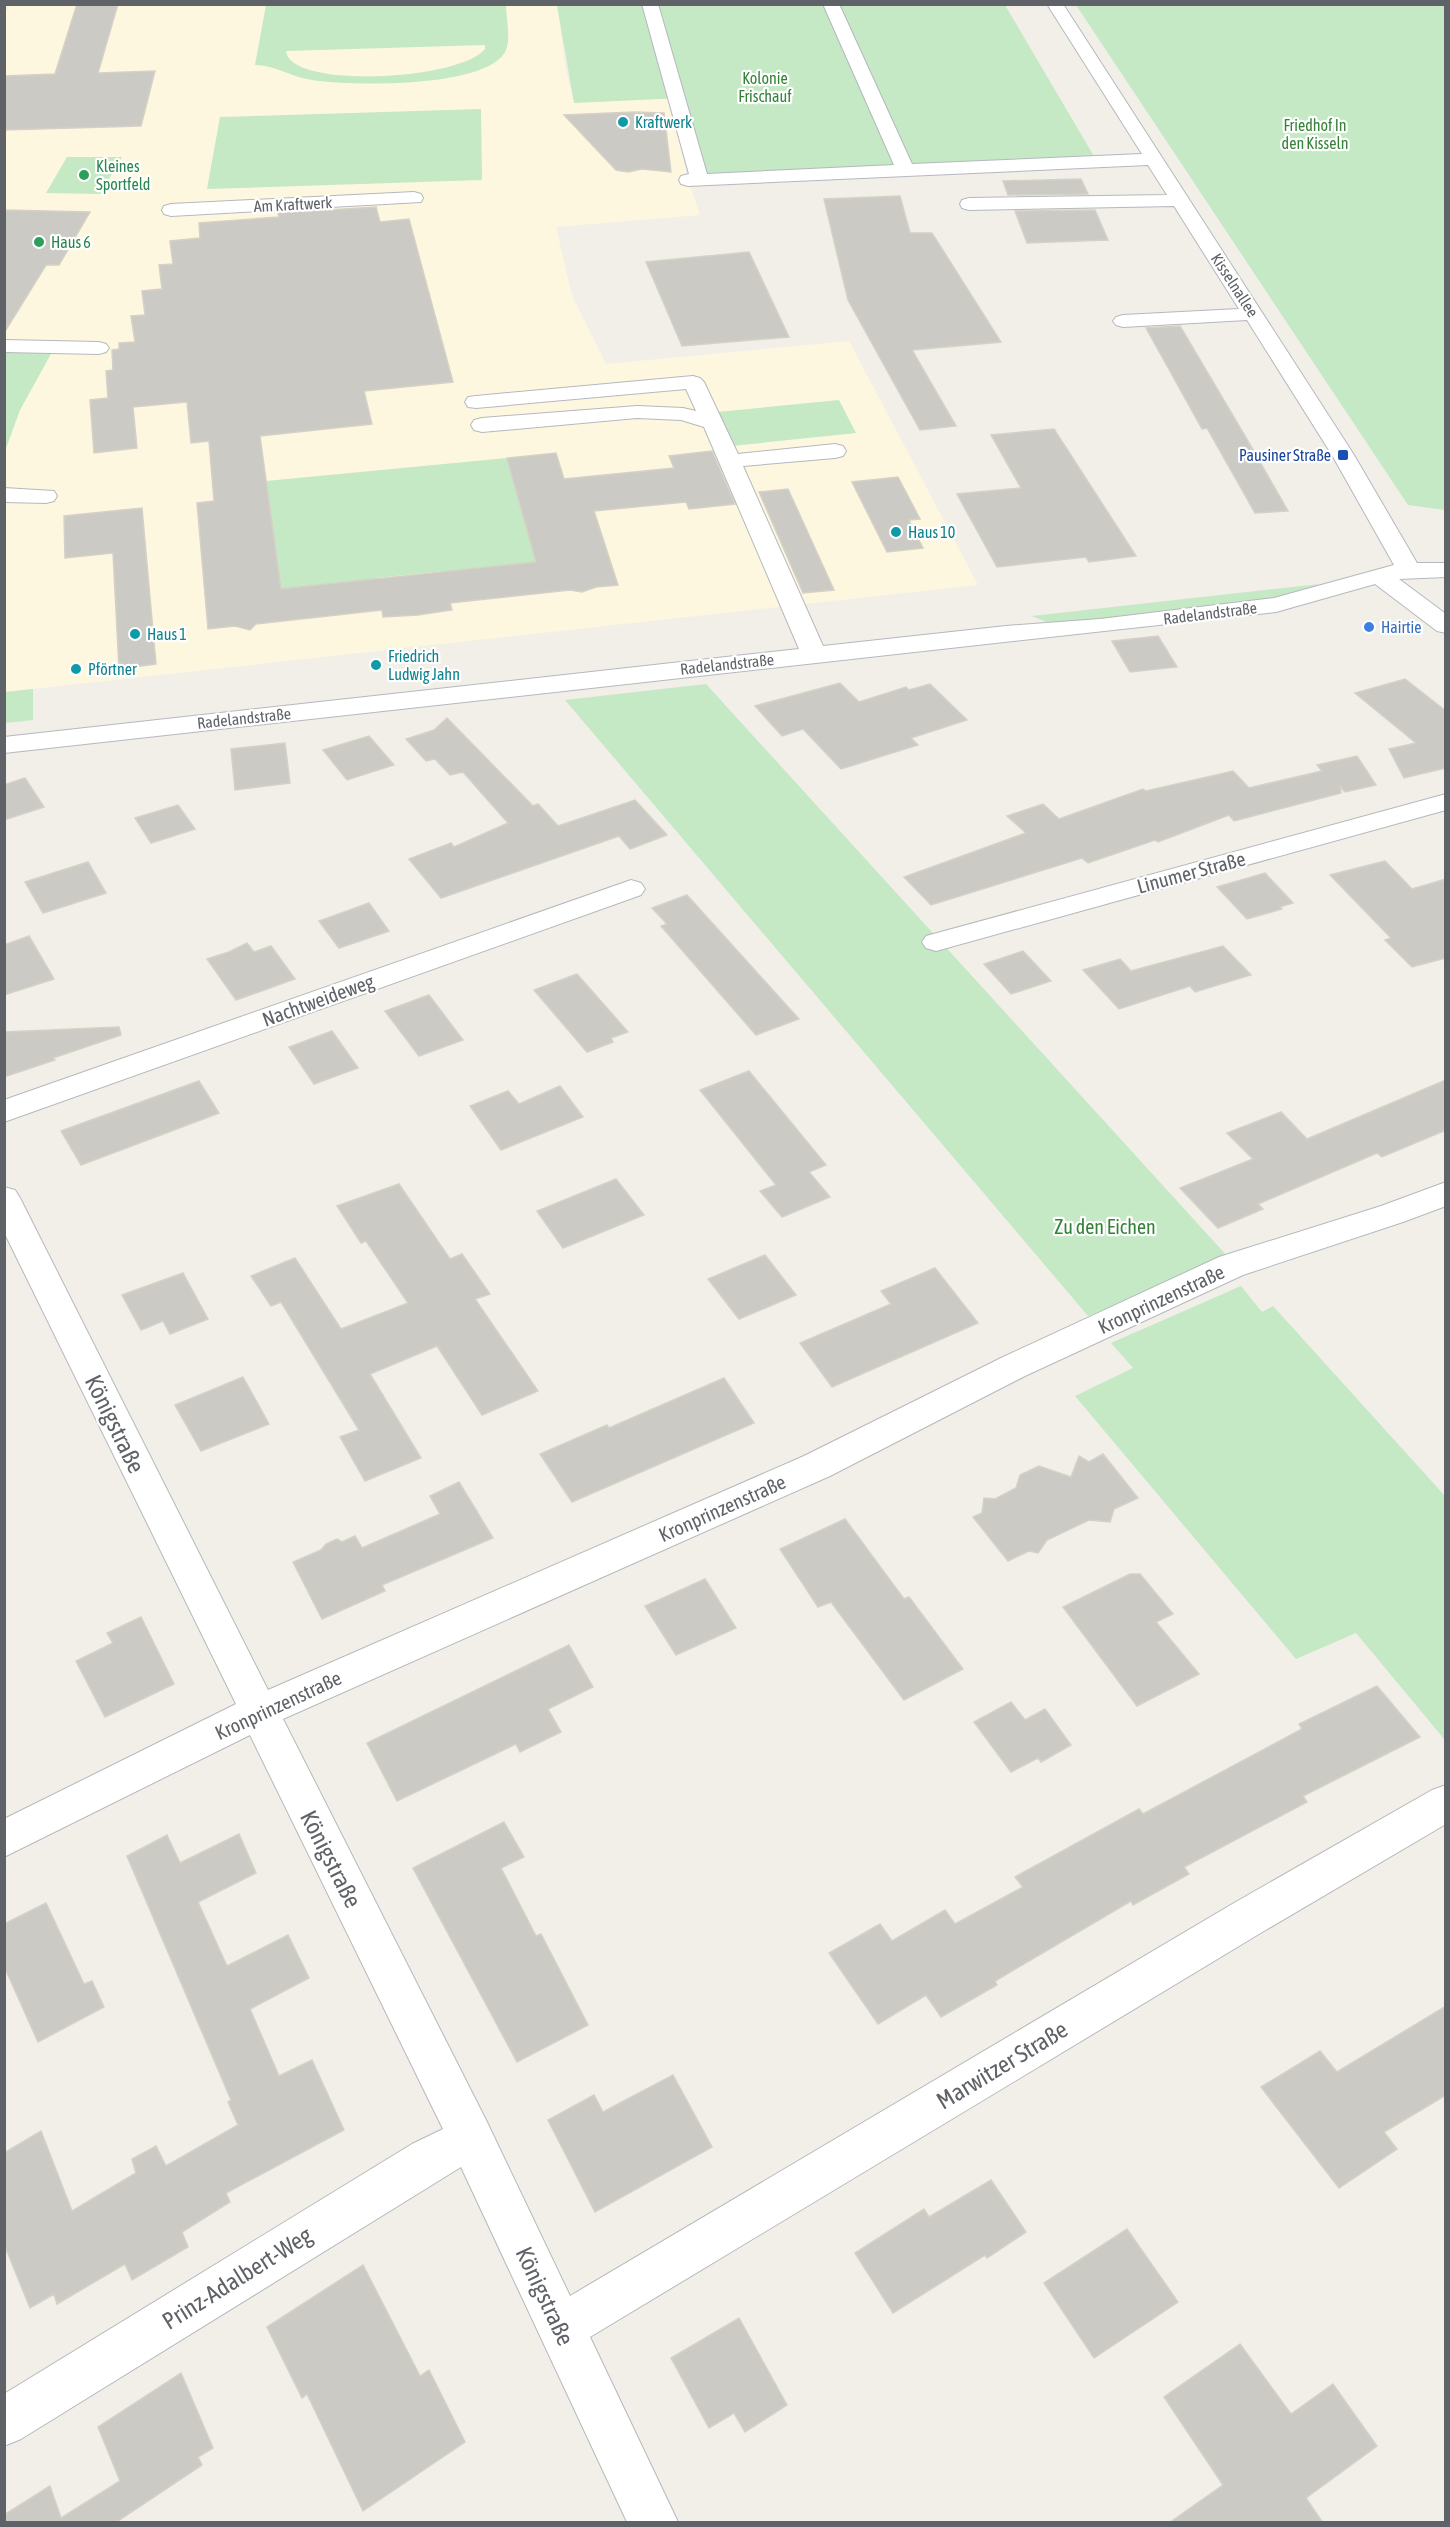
<svg xmlns="http://www.w3.org/2000/svg" width="1450" height="2527" font-family="'Asap Condensed',sans-serif">
<style>
.commercial{fill:#fef7e0}
.green{fill:#c5e8c5;fill-rule:evenodd}
.building{fill:#cccac5;stroke:#d6d1c6;stroke-width:1.5}
.lines{fill:none;stroke-linecap:round;stroke-linejoin:round}
.minor-casing{stroke:#b5b8bc;stroke-width:2}
.minor{fill:#fff;fill-rule:evenodd}
.culture-dot{fill:#0f9aa8;stroke:#fff;stroke-width:2}
.leisure-dot{fill:#2e9e5b;stroke:#fff;stroke-width:2}
.transit-dot{fill:#1a4fb4;stroke:#fff;stroke-width:2}
.shop-dot{fill:#3f7fe0;stroke:#fff;stroke-width:2}
.labels{text-anchor:middle;dominant-baseline:central;stroke-width:4.5;stroke-linejoin:round;paint-order:stroke}
.far-park-label{font-size:16px;fill:#348238;stroke:#fff}
.far-culture-label{font-size:16px;fill:#0d838f;stroke:#fff;text-anchor:start}
.far-leisure-label{font-size:16px;fill:#27864d;stroke:#fff;text-anchor:start}
.far-street-label{font-size:16px;fill:#5f6368;stroke:#fff}
.far-transit-label{font-size:16px;fill:#164399;stroke:#fff;text-anchor:end}
.far-shop-label{font-size:16px;fill:#366cbe;stroke:#fff;text-anchor:start}
.street-label{font-size:20px;fill:#5f6368;stroke:#fff}
.park-label{font-size:20px;fill:#348238;stroke:#fff}
.near-street-label{font-size:24px;fill:#5f6368;stroke:#fff}
</style>
<rect width="100%" height="100%" fill="#f1efe8"/>
<path class="commercial" d="M10,5H557L566,71L574,102L675,98V114L687,177L700,215L556,227L572,296L606,364L849,341L978,585L5,692L4,15Z"/>
<g class="green">
<path d="M266,5H506C506,17 511,39 506,50C489,89 348,86 312,80C291,77 275,65 255,65ZM485,45V49C461,80 290,90 286,51Z"/>
<path d="M557,5H1005L1095,158L703,174L682,98L574,103Z"/>
<path d="M1076,5H1445V510L1408,505Z"/>
<path d="M481,109L482,180L207,189L220,117Z"/>
<path d="M67,157H122L100,194L46,193Z"/>
<path d="M5,351L52,352L20,410L5,451Z"/>
<path d="M839,400L856,433L732,446L717,412Z"/>
<path d="M507,458L539,572L446,582L444,571L376,578L378,590L334,583L322,585L324,595L282,599L266,481Z"/>
<path d="M1320,584L1269,599L1119,618L1049,623L1032,616Z"/>
<path d="M706,684L1228,1257L1088,1316L565,700Z"/>
<path d="M33,689V720L5,723V692Z"/>
<path d="M1241,1286L1262,1312L1273,1306L1445,1496V1740L1356,1633L1296,1659L1075,1396L1133,1368L1111,1343Z"/>
</g>
<g class="building">
<path d="M77,4H118L98,73L155,71L141,126L4,130V76L55,74Z"/>
<path d="M634,112L664,113L671,172L642,169L628,172L616,170L564,115Z"/>
<path d="M1081,179L1088,194L1008,195L1003,181Z"/>
<path d="M900,196L910,233H932L1001,342L912,350L956,426L920,430L848,300L824,199Z"/>
<path d="M376,207L380,222L409,219L453,382L364,391L372,424L260,436L281,589L536,562L507,458L556,453L564,479L674,468L669,456L712,451L735,504L689,509L686,502L594,511L618,585L596,587L582,592L570,590L450,603L452,610L418,615L383,617L382,610L256,624L250,630L235,626L208,629L197,503L214,501L209,441L191,443L187,402L133,407L137,448L94,453L90,400L108,398L106,371L113,370L112,350L119,349V343L135,342L131,316L145,315L142,291L162,289L159,265L173,264L170,241L200,238L199,223L279,217L278,213Z"/>
<path d="M4,210L90,212L59,265H46L4,333Z"/>
<path d="M1095,210L1108,240L1027,243L1015,211Z"/>
<path d="M749,252L789,337L682,346L646,262Z"/>
<path d="M1180,326L1245,436L1288,511L1255,513L1207,428L1202,429L1146,328Z"/>
<path d="M1054,429L1136,556L1089,562L1086,557L997,567L957,494L1021,488L991,435Z"/>
<path d="M898,477L920,519L909,520L923,548L887,552L852,482Z"/>
<path d="M788,489L834,590L803,593L759,492Z"/>
<path d="M142,508L156,664L119,669L113,553L65,558L64,516Z"/>
<path d="M1158,636L1177,667L1130,672L1112,641Z"/>
<path d="M1405,679L1446,711V768L1404,778L1389,749L1416,743L1355,693Z"/>
<path d="M840,683L859,702L906,687L909,690L930,684L967,720L911,738L918,745L841,769L803,729L782,736L755,706Z"/>
<path d="M447,718L533,806L538,804L558,826L635,800L667,835L630,849L619,836L441,898L409,859L451,843L454,847L508,823L463,772L450,775L435,759L426,761L406,739L434,730Z"/>
<path d="M369,736L394,765L347,780L323,750Z"/>
<path d="M285,743L290,783L235,790L231,749Z"/>
<path d="M1357,756L1376,785L1345,792L1340,787L1341,793L1234,821L1229,815L1158,842L1155,840L1088,863L1082,858L931,905L904,877L1026,833L1007,816L1043,804L1059,819L1143,789L1146,791L1233,771L1249,788L1322,771L1317,765Z"/>
<path d="M25,778L44,807L4,820V785Z"/>
<path d="M178,805L195,829L151,843L135,818Z"/>
<path d="M1385,861L1412,889L1446,879V958L1412,967L1385,940L1391,938L1330,875Z"/>
<path d="M88,862L106,893L43,913L25,882Z"/>
<path d="M1265,873L1293,903L1280,907L1282,909L1247,919L1217,887Z"/>
<path d="M687,895L799,1019L756,1035L661,926L667,924L652,908Z"/>
<path d="M369,903L389,931L339,948L319,921Z"/>
<path d="M29,936L54,979L4,995V945Z"/>
<path d="M247,943L254,952L271,946L295,979L236,1000L207,959L229,952Z"/>
<path d="M1223,946L1251,975L1195,992L1190,986L1119,1009L1083,970L1120,959L1131,971Z"/>
<path d="M1023,951L1051,981L1011,994L984,964Z"/>
<path d="M577,974L628,1032L611,1038L613,1042L587,1052L534,990Z"/>
<path d="M429,995L463,1040L419,1056L385,1011Z"/>
<path d="M119,1027L121,1035L53,1058L55,1060L4,1077V1032Z"/>
<path d="M332,1031L358,1068L314,1084L289,1047Z"/>
<path d="M749,1071L826,1165L809,1172L830,1197L782,1217L760,1191L776,1185L700,1090Z"/>
<path d="M1446,1080V1130L1382,1157L1377,1153L1258,1204L1263,1209L1218,1228L1180,1188L1253,1159L1227,1133L1281,1112L1307,1139Z"/>
<path d="M199,1081L219,1113L81,1165L61,1131Z"/>
<path d="M560,1086L583,1117L501,1150L470,1106L508,1091L519,1104Z"/>
<path d="M616,1179L644,1215L563,1248L537,1211Z"/>
<path d="M399,1184L450,1259L462,1254L490,1294L475,1299L538,1391L482,1415L437,1346L370,1374L421,1458L365,1481L340,1437L359,1430L281,1302L271,1306L251,1276L295,1258L341,1329L408,1303L366,1241L361,1243L337,1206Z"/>
<path d="M765,1255L796,1295L739,1319L708,1279Z"/>
<path d="M935,1268L978,1323L832,1387L800,1343L891,1304L881,1291Z"/>
<path d="M183,1273L208,1319L170,1334L163,1321L141,1330L122,1295Z"/>
<path d="M243,1377L269,1424L201,1451L175,1405Z"/>
<path d="M724,1378L754,1423L572,1502L540,1454L607,1425L609,1428Z"/>
<path d="M1103,1454L1138,1498L1114,1509L1110,1522L1089,1520L1047,1540L1038,1553L1029,1551L1008,1561L973,1517L982,1513L984,1498L995,1499L1016,1488L1020,1475L1039,1466L1071,1477L1079,1456L1089,1462Z"/>
<path d="M459,1482L493,1538L382,1585L385,1591L322,1619L293,1562L321,1550L326,1544L337,1539L342,1542L355,1536L362,1548L440,1514L430,1496Z"/>
<path d="M845,1519L904,1599L909,1597L963,1669L904,1700L831,1602L818,1607L780,1549Z"/>
<path d="M1130,1574H1140L1173,1614L1156,1622L1199,1674L1137,1706L1063,1607Z"/>
<path d="M705,1579L736,1628L676,1655L645,1606Z"/>
<path d="M141,1617L174,1684L105,1717L76,1661L113,1643L107,1633Z"/>
<path d="M569,1645L593,1687L548,1709L561,1732L520,1752L516,1744L397,1801L367,1743Z"/>
<path d="M1377,1686L1420,1737L1303,1796L1307,1802L1184,1867L1189,1874L1133,1905L1131,1901L995,1981L997,1985L941,2017L926,1995L878,2024L829,1953L880,1924L892,1941L945,1910L955,1924L1023,1887L1015,1877L1139,1809L1143,1814L1302,1729L1299,1724Z"/>
<path d="M1011,1702L1025,1720L1045,1709L1071,1745L1041,1762L1038,1758L1011,1772L974,1722Z"/>
<path d="M504,1822L524,1857L501,1868L536,1936L541,1934L588,2025L517,2062L413,1868Z"/>
<path d="M239,1834L256,1873L198,1902L227,1966L288,1935L309,1978L250,2009L279,2076L312,2060L344,2130L226,2193L230,2202L182,2232L188,2247L132,2280L125,2264L57,2304L54,2294L30,2308L4,2244V2153L41,2131L72,2211L136,2173L132,2159L156,2146L166,2166L238,2125L228,2102L231,2100L127,1856L167,1835L180,1863Z"/>
<path d="M46,1903L84,1984L92,1981L104,2007L38,2042L4,1966V1924Z"/>
<path d="M1446,2006V2095L1384,2132L1397,2149L1339,2188L1261,2087L1320,2051L1337,2072Z"/>
<path d="M673,2075L712,2147L595,2212L548,2120L594,2095L603,2112Z"/>
<path d="M991,2180L1026,2232L987,2258L985,2255L893,2313L855,2253L924,2209L929,2217Z"/>
<path d="M1127,2229L1178,2302L1094,2358L1044,2283Z"/>
<path d="M363,2265L420,2376L429,2370L465,2442L363,2511L307,2394L302,2398L267,2327Z"/>
<path d="M739,2318L787,2405L745,2432L734,2413L709,2428L671,2358Z"/>
<path d="M1240,2344L1291,2414L1333,2384L1377,2446L1306,2498L1323,2523H1169L1223,2485L1164,2397Z"/>
<path d="M181,2373L213,2448L198,2457L202,2465L115,2523H4V2515L50,2486L61,2518L120,2481L98,2427Z"/>
</g>
<g class="lines">
<defs>
<g id="minor">
<path d="M642,4H658L707,174L894,165L823,4H839L912,164L1142,154L1047,4H1063L1354,455L1417,563H1446V577L1399,579L1446,614V633L1437,631L1375,584L1276,612L4,753V737L799,649L704,427L681,420L637,418L482,432L474,430L471,425L474,420L482,418L637,406L683,408L696,411L686,389L476,408L468,407L465,402L468,397L476,396L693,376L700,378L704,382L738,454L835,444L843,446L846,451L843,456L835,458L743,466L823,646L1006,626L1100,619L1274,598L1394,565L1332,455L1247,320L1123,327L1116,325L1113,321L1116,317L1123,315L1239,309L1174,206L969,210L962,208L960,204L962,200L969,198L1167,195L1148,165L688,186L681,184L679,180L681,176L689,174Z"/>
<path d="M414,192L421,194L423,198L421,202L171,216L164,214L162,210L164,206L171,204Z"/>
<path d="M4,340L99,342L106,344L109,348L106,352L99,354L4,352Z"/>
<path d="M4,488L54,491L57,496L54,501L46,503L4,502Z"/>
<path d="M1446,794V810L936,951L926,948L922,942L926,936Z"/>
<path d="M631,880L641,883L645,889L641,895L4,1122V1100Z"/>
<path d="M1446,1182V1206L1403,1222L1243,1275L1025,1376L830,1476L283,1719L487,2122L570,2296L1234,1903L1432,1790L1446,1785V1824L1264,1931L590,2337L678,2522H627L461,2167L21,2439L4,2446V2394L412,2144L443,2129L250,1735L4,1857V1819L236,1704L4,1232V1187L15,1190L20,1198L268,1690L804,1456L1001,1358L1219,1257L1381,1206Z"/>
</g>
</defs>
<use href="#minor" class="minor-casing"/>
<use href="#minor" class="minor"/>
</g>
<g class="culture-dot">
<circle cx="623" cy="122" r="6"/>
<circle cx="896" cy="532" r="6"/>
<circle cx="135" cy="634" r="6"/>
<circle cx="376" cy="665" r="6"/>
<circle cx="76" cy="669" r="6"/>
</g>
<g class="leisure-dot">
<circle cx="84" cy="175" r="6"/>
<circle cx="39" cy="242" r="6"/>
</g>
<rect class="transit-dot" x="1337" y="449" width="12" height="12" rx="3"/>
<circle class="shop-dot" cx="1369" cy="627" r="6"/>
<g class="labels">
<g class="far-park-label">
<text x="765" y="78">Kolonie<tspan x="765" dy="18">Frischauf</tspan></text>
<text x="1315" y="125">Friedhof In<tspan x="1315" dy="18">den Kisseln</tspan></text>
</g>
<g class="far-culture-label">
<text x="635" y="122">Kraftwerk</text>
<text x="908" y="532">Haus 10</text>
<text x="147" y="634">Haus 1</text>
<text x="388" y="656">Friedrich<tspan x="388" dy="18">Ludwig Jahn</tspan></text>
<text x="88" y="669">Pförtner</text>
</g>
<g class="far-leisure-label">
<text x="96" y="166">Kleines<tspan x="96" dy="18">Sportfeld</tspan></text>
<text x="51" y="242">Haus 6</text>
</g>
<g class="far-street-label">
<text transform="translate(293 204) rotate(-3)">Am Kraftwerk</text>
<text transform="translate(1235 285) rotate(57)">Kisselnallee</text>
<text transform="translate(1210 613) rotate(-7)">Radelandstraße</text>
<text transform="translate(727 664) rotate(-6)">Radelandstraße</text>
<text transform="translate(244 718) rotate(-6)">Radelandstraße</text>
</g>
<g class="far-transit-label">
<text x="1331" y="455">Pausiner Straße</text>
</g>
<g class="far-shop-label">
<text x="1381" y="627">Hairtie</text>
</g>
<g class="street-label">
<text transform="translate(1191 872) rotate(-15)">Linumer Straße</text>
<text transform="translate(318 1000) rotate(-20)">Nachtweideweg</text>
<text transform="translate(1161 1299) rotate(-25)">Kronprinzenstraße</text>
<text transform="translate(722 1508) rotate(-24)">Kronprinzenstraße</text>
<text transform="translate(278 1705) rotate(-25)">Kronprinzenstraße</text>
</g>
<g class="park-label">
<text x="1105" y="1226">Zu den Eichen</text>
</g>
<g class="near-street-label">
<text transform="translate(115 1424) rotate(64)">Königstraße</text>
<text transform="translate(331 1859) rotate(63)">Königstraße</text>
<text transform="translate(1002 2065) rotate(-31)">Marwitzer Straße</text>
<text transform="translate(237 2278) rotate(-32)">Prinz-Adalbert-Weg</text>
<text transform="translate(545 2296) rotate(65)">Königstraße</text>
</g>
</g>
<rect width="1450" height="2527" fill="none" stroke="#5f6368" stroke-width="12"/>
</svg>
